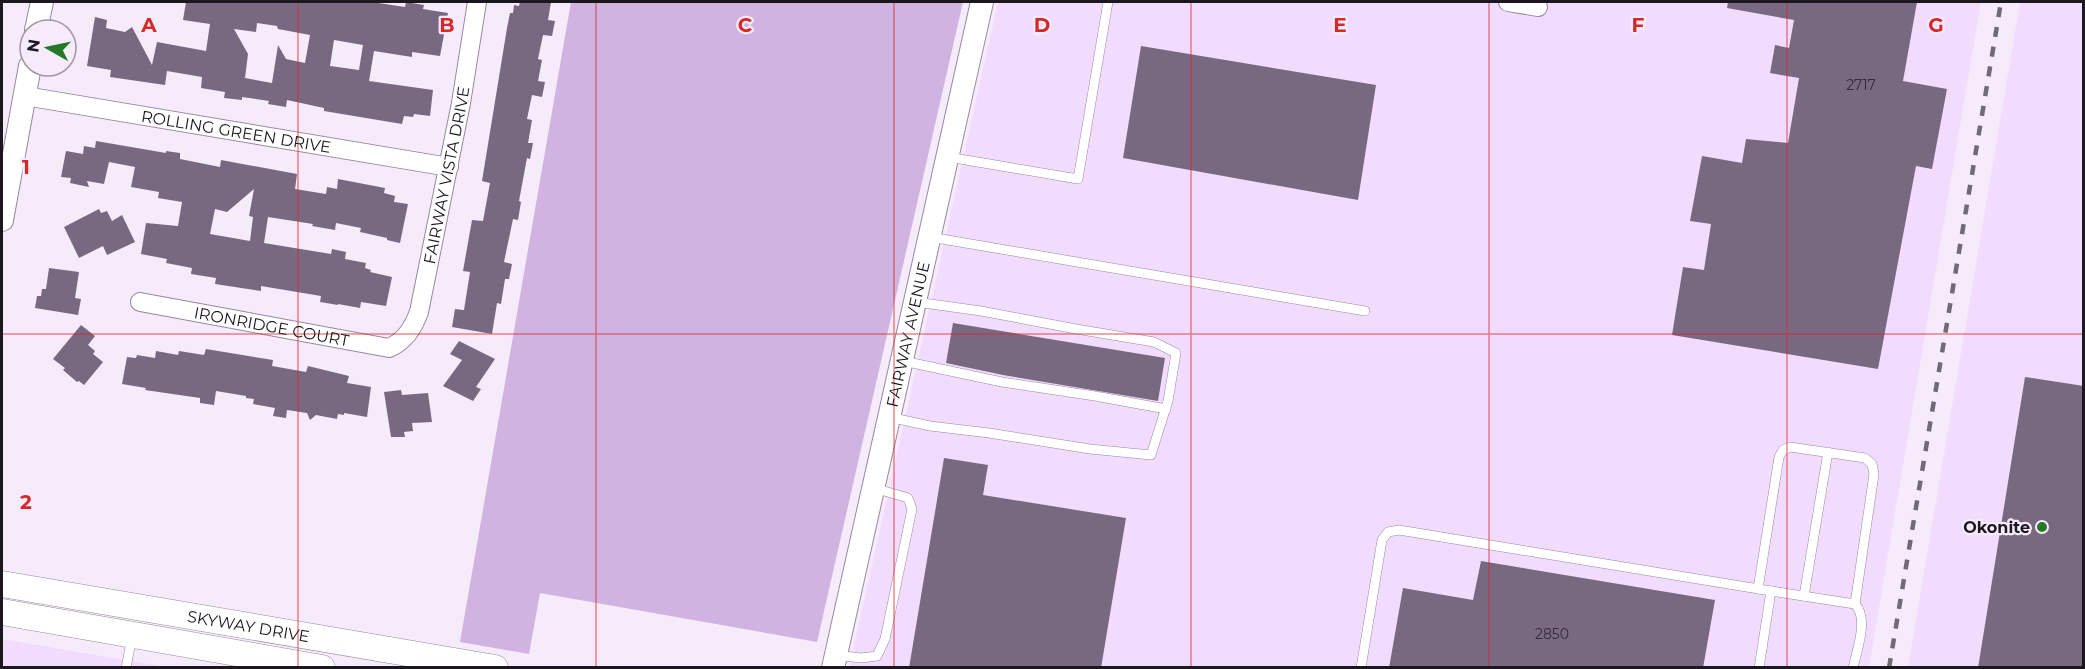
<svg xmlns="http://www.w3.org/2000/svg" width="2085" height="669" font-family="Montserrat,sans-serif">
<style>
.built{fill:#f2dcfe}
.green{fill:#d0b3e0}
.building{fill:#786981;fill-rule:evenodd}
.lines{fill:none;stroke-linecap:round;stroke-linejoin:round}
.service-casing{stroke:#9787a0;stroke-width:10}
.minor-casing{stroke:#9787a0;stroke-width:20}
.tertiary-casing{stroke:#9787a0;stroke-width:24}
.secondary-casing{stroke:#9787a0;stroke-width:27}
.service{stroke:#fff;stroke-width:9}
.minor{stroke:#fff;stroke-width:18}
.tertiary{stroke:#fff;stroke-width:22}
.secondary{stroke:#fff;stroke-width:26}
.rail{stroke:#716975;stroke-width:4.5;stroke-dasharray:10 10;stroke-linecap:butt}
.grid{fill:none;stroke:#d62828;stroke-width:1.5;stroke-opacity:0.55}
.poi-dot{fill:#237925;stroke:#f6ebfb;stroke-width:2}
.labels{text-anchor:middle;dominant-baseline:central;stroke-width:4.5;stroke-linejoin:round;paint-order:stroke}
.number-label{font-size:14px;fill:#332b38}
.street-label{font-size:16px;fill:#1c161f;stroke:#f6ebfb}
.poi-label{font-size:16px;font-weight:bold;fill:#1c161f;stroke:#f6ebfb;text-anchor:end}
.grid-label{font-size:20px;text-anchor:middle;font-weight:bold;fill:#d62828;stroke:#f6ebfb;stroke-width:4.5;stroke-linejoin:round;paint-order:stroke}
</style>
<rect width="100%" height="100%" fill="#f6ebfb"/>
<g class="built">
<path d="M998,2H1981L1869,667L849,668Z"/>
<path d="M2020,2H2083V667L1908,668Z"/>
<path d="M2,639L160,666L167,667H2Z"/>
</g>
<path class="green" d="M571,2H963L817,642L540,593L529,654L460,642Z"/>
<g class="building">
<path d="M186,2H372L405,7L406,2L424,5L423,9L448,13L440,56L412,52V57L374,51L369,81L433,90L430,116L414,114L413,117L404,116L402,124L324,111V108L287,100L286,107L268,104L269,101L242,97V100L224,98L225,92L201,88L202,77L167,71L165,85L110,77L111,70L87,66L95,17L107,20L106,28L125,32L132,27L152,65L157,42L206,51L210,24L183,20ZM257,23L277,26L278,29L310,35L305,63L286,59L278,45L272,83L245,78L248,54L234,29L256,32ZM334,40L363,45L359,70L330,66Z"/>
<path d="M520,2H551L548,20L555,21L552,36L543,35L538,59L542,60L538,81L545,82L542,97L532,95L527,119L532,120L528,143H533L530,159L527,158L519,201L521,202L518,220L513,219L504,262L512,264L509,279H505L501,304L497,303L492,334L452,327L455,309L464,310L470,272L463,271L472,220L483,221L490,183L482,181L507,28L510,13H513L514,5L519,6Z"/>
<path d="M1728,2H1917L1903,81L1947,89L1932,169L1916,166L1878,369L1672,335L1683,267L1704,270L1711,224L1690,221L1702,156L1742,163L1746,139L1788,143L1799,78L1770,73L1775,45L1789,48L1794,20L1727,8Z"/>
<path d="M1141,46L1376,85L1358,200L1123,158Z"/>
<path d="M96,141L166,153V151L180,153V159L220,167L221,160L297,174L295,189L326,194L327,187L337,189L338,179L385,188L384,193L395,196L394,202L408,204L400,243L387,240V238L360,232L361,228L336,223L335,230L312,226L313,224L268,217L264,243L331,254L332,249L346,252L345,259L366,263L365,268L371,270L370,272L392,277L386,306L361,302L360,308L338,304V305L320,302L321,296L261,286V291L215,284L216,278L191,274L192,268L166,263L167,259L141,254L146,223L178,226L182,202L158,198L159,192L131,187L135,167L109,162L104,184L87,181L89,187L70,183L71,178L61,177L66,151L83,154L84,146L95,148ZM254,189L249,216L253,217L250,241L210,234L215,209L227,212Z"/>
<path d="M99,209L101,213L107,211L112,221L122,215L135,242L107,255L103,246L79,258L64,227Z"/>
<path d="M49,268L79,272L75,298L81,299L78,315L35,308L37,296H41L42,289H46Z"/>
<path d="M953,323L1165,358L1158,401L1003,375L946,363Z"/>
<path d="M81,325L95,336L88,345L95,351L93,354L103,362L84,385L79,381L77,382L63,370L65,368L53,359Z"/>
<path d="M459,341L495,359L476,387L481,389L473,401L443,386L462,360L450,354Z"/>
<path d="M206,349L273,360L272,366L306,372L308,366L349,376L347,383L371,387L367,417L344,413V415L338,414L337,419L316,415L310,420L307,413L287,410L286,418L273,416L275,408L253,404L254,399L246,398V396L216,391L214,405L200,403V398L145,390L146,388L122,384L127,357L136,358L137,355L155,358L156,351L178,355L179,351L204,355Z"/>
<path d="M2025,377L2084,386V668H1978Z"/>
<path d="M401,390L402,395L428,393L432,422L412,423L413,431L404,432L405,437H391L384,392Z"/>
<path d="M944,458L988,465L983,495L1126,518L1101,668H909Z"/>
<path d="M1481,561L1715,600L1703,668H1389L1403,588L1473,600Z"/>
</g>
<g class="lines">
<defs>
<g id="service">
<path d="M948,157L1078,179L1108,2"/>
<path d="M930,237L1365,311"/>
<path d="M903,361L1002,382L1095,396L1166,409"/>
<path d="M889,417L930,426L989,433L1090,449L1151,455L1168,401L1176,353L1154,342L1076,329L981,311L916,302"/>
<path d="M1758,589L1779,457L1783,450L1790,447L1865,458L1872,464L1874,474L1855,604"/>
<path d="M1804,596L1828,452"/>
<path d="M836,655L861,658L877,656L885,639L912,509L908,498L874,488"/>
<path d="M126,668L132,637"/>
<path d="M1361,668L1382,540L1388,532L1399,530L1771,591"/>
<path d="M1759,668L1771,591L1855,604C1869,619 1857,649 1853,668"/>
</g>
<g id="minor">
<path d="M1508,2L1538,7"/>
<path id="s1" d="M25,96L449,167"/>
<path id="s2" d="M140,302L389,348C405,341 413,328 419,312L461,103L477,2"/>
</g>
<g id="tertiary">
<path d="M36,30L42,2"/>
<path d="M2,220L30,66"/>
<path id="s3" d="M833,668L982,2"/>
</g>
<g id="secondary">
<path id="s4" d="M2,584L495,668"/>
<path d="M2,612L322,668"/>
</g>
</defs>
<use href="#service" class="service-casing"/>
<use href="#minor" class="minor-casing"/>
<use href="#tertiary" class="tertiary-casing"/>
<use href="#secondary" class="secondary-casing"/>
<use href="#service" class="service"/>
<use href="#minor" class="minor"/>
<use href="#tertiary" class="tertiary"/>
<use href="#secondary" class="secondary"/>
<path class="rail" d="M1889,668L2001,2"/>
</g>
<path class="grid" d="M298,2V668M596,2V668M894,2V668M1191,2V668M1489,2V668M1787,2V668M2,334H2084"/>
<circle class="poi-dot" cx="2042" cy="527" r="6"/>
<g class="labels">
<g class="number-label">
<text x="1861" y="85">2717</text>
<text x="1552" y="634">2850</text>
</g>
<g class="street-label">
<text stroke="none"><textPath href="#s1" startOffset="214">ROLLING GREEN DRIVE</textPath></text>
<text stroke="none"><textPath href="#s2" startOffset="441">FAIRWAY VISTA DRIVE</textPath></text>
<text stroke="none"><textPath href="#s2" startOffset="134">IRONRIDGE COURT</textPath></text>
<text stroke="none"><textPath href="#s3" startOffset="342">FAIRWAY AVENUE</textPath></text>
<text stroke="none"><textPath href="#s4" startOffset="250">SKYWAY DRIVE</textPath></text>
</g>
<g class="poi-label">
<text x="2030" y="527">Okonite</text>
</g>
</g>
<g class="grid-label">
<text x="149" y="32">A</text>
<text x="447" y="32">B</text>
<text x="745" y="32">C</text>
<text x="1042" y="32">D</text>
<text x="1340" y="32">E</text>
<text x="1638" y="32">F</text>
<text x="1936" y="32">G</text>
<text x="26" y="174">1</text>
<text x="26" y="509">2</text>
</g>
<rect width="2085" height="669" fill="none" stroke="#1c161f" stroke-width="6"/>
<g transform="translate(48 48) rotate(279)"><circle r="28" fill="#f6ebfb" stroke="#9f96a3" stroke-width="1.5"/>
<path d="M0-4.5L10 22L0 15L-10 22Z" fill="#237925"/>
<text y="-9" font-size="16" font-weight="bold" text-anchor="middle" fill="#1c161f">N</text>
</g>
</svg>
